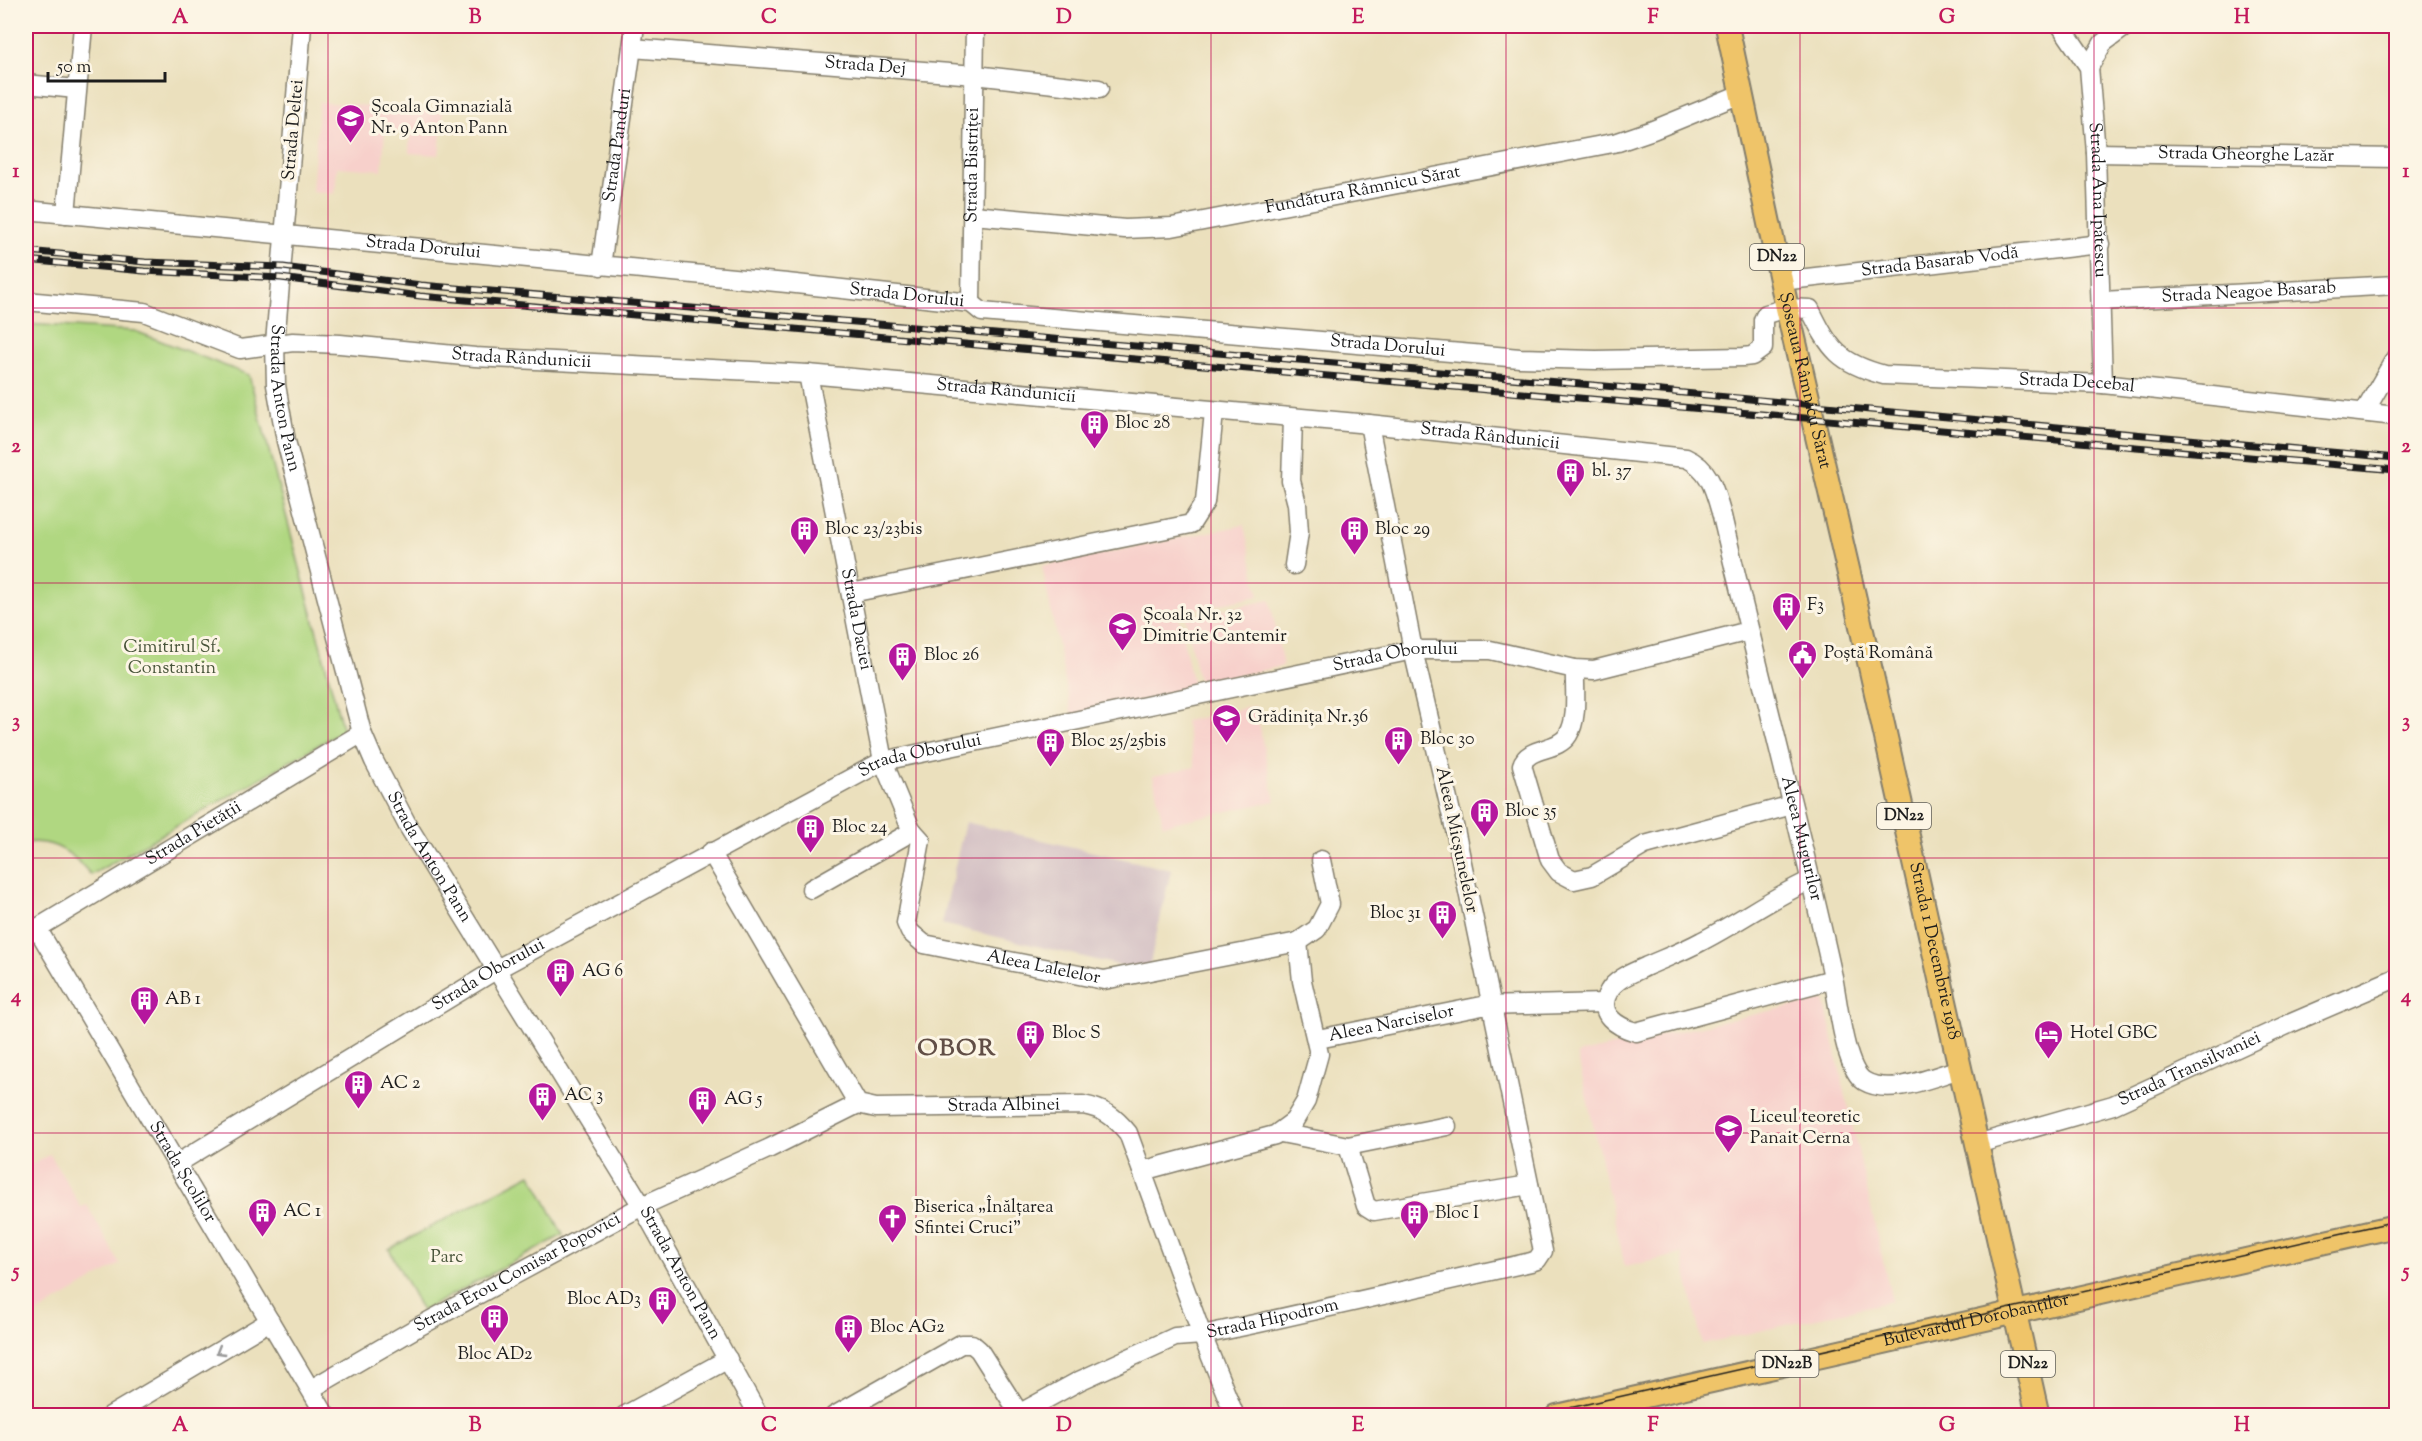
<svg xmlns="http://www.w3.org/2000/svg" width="2422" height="1441" font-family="'Sorts Mill Goudy',serif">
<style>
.built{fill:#f7d0cb}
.industrial{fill:#d2bec2}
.green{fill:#b0d781;stroke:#667a4e;stroke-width:1.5}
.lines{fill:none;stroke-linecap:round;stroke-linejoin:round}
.minor-casing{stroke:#847e6c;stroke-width:21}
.major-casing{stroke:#847e6c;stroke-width:26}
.minor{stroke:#fff;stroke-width:18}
.major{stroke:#efc469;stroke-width:22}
.tram{stroke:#1c1c1c;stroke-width:1.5}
.rail-casing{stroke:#1c1c1c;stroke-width:7}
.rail{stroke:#fcf5e5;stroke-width:4.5;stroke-dasharray:14;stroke-linecap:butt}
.oneway{stroke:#999}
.grid{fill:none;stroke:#c2185b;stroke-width:1.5;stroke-opacity:0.55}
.labels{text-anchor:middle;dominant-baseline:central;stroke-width:6;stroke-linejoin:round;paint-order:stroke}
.shield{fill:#fcf5e5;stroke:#5f5d58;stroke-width:1.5}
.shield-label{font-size:16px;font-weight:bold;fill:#1c1c1c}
.street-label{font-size:18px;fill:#1c1c1c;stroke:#fcf5e5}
.poi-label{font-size:18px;fill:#1c1c1c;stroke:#fcf5e5;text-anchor:start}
.park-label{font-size:18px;fill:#48543a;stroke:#fcf5e5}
.district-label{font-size:24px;font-weight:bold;letter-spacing:1.5px;fill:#614e46;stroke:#fcf5e5}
.neatline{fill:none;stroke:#c2185b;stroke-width:2}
.grid-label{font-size:20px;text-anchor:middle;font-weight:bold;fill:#c2185b}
</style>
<rect width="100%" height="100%" fill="#fcf5e5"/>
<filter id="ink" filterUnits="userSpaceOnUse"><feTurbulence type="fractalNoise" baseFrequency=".0167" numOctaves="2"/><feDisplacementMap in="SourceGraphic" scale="12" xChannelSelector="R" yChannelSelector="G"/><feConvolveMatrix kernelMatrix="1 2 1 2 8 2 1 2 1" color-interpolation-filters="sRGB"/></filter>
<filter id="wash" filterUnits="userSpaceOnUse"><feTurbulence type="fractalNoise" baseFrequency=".008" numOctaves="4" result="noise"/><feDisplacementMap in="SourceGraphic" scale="24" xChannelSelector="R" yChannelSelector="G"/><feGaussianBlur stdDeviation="1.35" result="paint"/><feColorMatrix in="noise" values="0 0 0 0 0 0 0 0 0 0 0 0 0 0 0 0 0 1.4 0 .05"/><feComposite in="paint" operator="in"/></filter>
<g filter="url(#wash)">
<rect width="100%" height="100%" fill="#ebe0bd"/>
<g class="built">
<path d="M319,102L443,112L439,155L409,153L410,133L385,131L382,170L337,167L335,194L312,192Z"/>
<path d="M1244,525L1259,596L1178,613L1194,691L1072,716L1042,566Z"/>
<path d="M1270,600L1283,666L1199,684L1185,617Z"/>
<path d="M1255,706L1275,801L1163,825L1153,776L1195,767L1185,721Z"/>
<path d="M1824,999L1892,1301L1702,1344L1682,1254L1625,1267L1577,1054Z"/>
<path d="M50,1154L81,1207L87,1205L120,1264L26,1320V1168Z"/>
</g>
<path class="industrial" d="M965,822L1171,870L1148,972L942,924Z"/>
<g class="green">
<path d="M26,324L135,331L249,375L343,731L91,875C74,854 54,839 26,843Z"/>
<path d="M531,1174L563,1235L422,1311L389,1249Z"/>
</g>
</g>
<g filter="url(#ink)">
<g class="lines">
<defs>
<g id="minor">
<path id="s1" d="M302,26L275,343L276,385L286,441L362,733L374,761L408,826L642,1206L759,1416"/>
<path id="s2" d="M2061,26L2089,67L2096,153L2103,384"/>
<path id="s3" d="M632,48L975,75L1099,89"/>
<path d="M2089,67L2103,43L2126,26"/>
<path d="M26,84L76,89"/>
<path id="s4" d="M2096,153L2396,158"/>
<path id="s5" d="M26,210L787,283L971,303L982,312L1520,358L1596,360L1743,357L1752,356L1763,348V320L1766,314L1787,308L1810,309C1830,350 1839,363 1884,375L2103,384L2396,416"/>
<path d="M66,214L83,26"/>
<path id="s6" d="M973,215L1125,229L1172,227L1618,142L1653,130L1743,93"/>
<path id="s7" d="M601,266L635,26"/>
<path id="s8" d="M1781,281L2100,244"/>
<path id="s9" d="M26,301L144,312L240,349L293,342L340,344L475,357L808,374L1369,424L1686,458C1711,469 1715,492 1722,516C1758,670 1799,823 1833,977C1838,1000 1844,1068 1864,1081C1891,1097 1933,1076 1961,1069"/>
<path id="s10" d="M2102,301L2396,285"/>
<path id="s11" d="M971,303L975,26"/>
<path id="s12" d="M808,374L883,761L911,829L921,840L906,923L910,932L924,944L1104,980L1298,942L1302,981L1319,1054L1306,1101L1294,1121L1275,1135L1142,1171"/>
<path d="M2365,411L2396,357"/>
<path d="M1293,419L1291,481L1297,504L1299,532L1294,565"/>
<path d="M851,593L1191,524L1205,502L1214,412"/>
<path d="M1575,669C1574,688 1579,718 1568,735C1558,752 1528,746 1522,765L1550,860L1559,872L1574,880L1592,876L1645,845L1792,805"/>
<path id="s13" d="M711,852L858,1104L876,1108L1083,1105C1104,1109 1114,1116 1128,1133L1202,1335L1235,1416"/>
<path d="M1811,880C1773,897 1739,922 1702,941C1684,951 1665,958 1647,966C1635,972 1616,978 1609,991C1595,1014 1618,1027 1636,1032L1833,979"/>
<path d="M811,889L913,831"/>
<path id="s14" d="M37,928L326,1416"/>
<path id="s15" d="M26,935L362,733"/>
<path d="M1298,942L1317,929L1330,904L1321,860"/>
<path id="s16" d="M1318,1039L1482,1006L1605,1003"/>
<path d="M1281,1133L1348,1146L1447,1126"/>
<path id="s17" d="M1977,1144L2113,1105L2289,1024L2396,978"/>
<path d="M1348,1146L1366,1206L1374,1211L1529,1185"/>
<path id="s18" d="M178,1163L497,969L883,761L1413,650H1490L1575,669L1594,670L1749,631"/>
<path id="s19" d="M311,1389L418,1327L642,1206L770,1148L858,1104"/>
<path d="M110,1416L270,1321"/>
<path d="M624,1416L728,1359"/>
<path d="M834,1416L961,1344H972L979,1350L1019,1413"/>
<path id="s20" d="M1015,1416L1079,1381L1175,1337L1202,1335L1259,1323L1531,1262L1537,1260L1543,1251L1456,834L1413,650L1369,424"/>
</g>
<g id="major">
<path id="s21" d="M1727,26L1787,308L1854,595L2038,1416"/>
<path id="s22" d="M1557,1416L2396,1226"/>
</g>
</defs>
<use href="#minor" class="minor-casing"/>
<use href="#major" class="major-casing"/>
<use href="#minor" class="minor"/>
<use href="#major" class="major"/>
<path class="tram" d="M1534,1416L2396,1221"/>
<defs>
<g id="rail">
<path d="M27,251L145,262L283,267L421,285L1651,390L2396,458"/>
<path d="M26,260L144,271L281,278L420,296L2396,470"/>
</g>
</defs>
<use href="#rail" class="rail-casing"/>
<use href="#rail" class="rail"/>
</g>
<defs><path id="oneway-chevron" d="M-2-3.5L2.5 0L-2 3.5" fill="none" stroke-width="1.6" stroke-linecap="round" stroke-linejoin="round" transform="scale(1.5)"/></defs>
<use class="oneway" href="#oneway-chevron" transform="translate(220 1351) rotate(149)"/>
</g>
<path class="grid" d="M328,26V1416M622,26V1416M916,26V1416M1211,26V1416M1506,26V1416M1800,26V1416M2094,26V1416M26,308H2396M26,583H2396M26,858H2396M26,1133H2396"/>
<defs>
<symbol id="school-pin" viewBox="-11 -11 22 30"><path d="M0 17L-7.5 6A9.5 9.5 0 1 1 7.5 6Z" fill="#b5179e" stroke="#fcf5e5"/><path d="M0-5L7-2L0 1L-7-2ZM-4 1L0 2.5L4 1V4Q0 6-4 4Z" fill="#fff"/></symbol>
<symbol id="building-pin" viewBox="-11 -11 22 30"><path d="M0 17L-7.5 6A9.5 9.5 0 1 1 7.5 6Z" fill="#b5179e" stroke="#fcf5e5"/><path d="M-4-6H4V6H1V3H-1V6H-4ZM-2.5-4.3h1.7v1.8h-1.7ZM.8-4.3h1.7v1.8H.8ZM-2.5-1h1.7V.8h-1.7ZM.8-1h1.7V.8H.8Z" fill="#fff"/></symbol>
<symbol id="civic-pin" viewBox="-11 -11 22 30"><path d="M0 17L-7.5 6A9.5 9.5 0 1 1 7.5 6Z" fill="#b5179e" stroke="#fcf5e5"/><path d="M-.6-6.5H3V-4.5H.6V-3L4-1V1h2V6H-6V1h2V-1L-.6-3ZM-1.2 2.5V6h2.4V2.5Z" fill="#fff"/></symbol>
<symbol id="hotel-pin" viewBox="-11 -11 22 30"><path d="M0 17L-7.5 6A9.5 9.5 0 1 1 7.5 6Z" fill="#b5179e" stroke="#fcf5e5"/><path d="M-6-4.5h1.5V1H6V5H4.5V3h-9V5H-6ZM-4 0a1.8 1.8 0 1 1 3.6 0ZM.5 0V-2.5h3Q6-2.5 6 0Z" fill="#fff"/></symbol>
<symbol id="university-pin" viewBox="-11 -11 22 30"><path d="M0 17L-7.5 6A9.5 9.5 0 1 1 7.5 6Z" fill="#b5179e" stroke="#fcf5e5"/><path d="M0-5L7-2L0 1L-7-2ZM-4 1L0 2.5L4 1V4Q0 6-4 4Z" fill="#fff"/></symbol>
<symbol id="church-pin" viewBox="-11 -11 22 30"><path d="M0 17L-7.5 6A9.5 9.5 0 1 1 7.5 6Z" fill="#b5179e" stroke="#fcf5e5"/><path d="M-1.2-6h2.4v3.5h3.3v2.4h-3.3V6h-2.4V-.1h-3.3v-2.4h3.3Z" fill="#fff"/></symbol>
</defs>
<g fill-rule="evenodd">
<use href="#school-pin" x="334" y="102" width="33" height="45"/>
<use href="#building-pin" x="1078" y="408" width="33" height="45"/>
<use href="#building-pin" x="1554" y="456" width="33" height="45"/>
<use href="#building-pin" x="788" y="514" width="33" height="45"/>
<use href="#building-pin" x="1338" y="514" width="33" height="45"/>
<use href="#building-pin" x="1770" y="590" width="33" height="45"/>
<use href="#school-pin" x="1106" y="610" width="33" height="45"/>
<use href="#civic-pin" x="1786" y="638" width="33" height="45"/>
<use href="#building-pin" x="886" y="640" width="33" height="45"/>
<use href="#school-pin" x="1210" y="702" width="33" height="45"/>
<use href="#building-pin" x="1382" y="724" width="33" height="45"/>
<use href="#building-pin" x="1034" y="726" width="33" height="45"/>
<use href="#building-pin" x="1468" y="796" width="33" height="45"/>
<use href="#building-pin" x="794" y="812" width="33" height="45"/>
<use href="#building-pin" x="1426" y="898" width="33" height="45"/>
<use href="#building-pin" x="544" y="956" width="33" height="45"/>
<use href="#building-pin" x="128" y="984" width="33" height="45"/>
<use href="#building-pin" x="1014" y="1018" width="33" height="45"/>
<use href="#hotel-pin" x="2032" y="1018" width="33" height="45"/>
<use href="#building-pin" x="342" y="1068" width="33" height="45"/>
<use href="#building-pin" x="526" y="1080" width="33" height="45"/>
<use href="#building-pin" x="686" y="1084" width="33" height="45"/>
<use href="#university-pin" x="1712" y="1112" width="33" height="45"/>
<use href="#building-pin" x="246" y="1196" width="33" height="45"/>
<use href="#building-pin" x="1398" y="1198" width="33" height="45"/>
<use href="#church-pin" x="876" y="1202" width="33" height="45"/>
<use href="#building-pin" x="646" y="1284" width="33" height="45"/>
<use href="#building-pin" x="478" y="1302" width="33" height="45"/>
<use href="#building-pin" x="832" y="1312" width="33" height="45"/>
</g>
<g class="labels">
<g class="shield">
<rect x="1750" y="244" width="54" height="26" rx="4.5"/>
<rect x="1877" y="803" width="54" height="26" rx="4.5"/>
<rect x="1755.5" y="1351" width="63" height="26" rx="4.5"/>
<rect x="2001" y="1351" width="54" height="26" rx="4.5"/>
</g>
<g class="shield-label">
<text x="1777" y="257">DN22</text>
<text x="1904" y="816">DN22</text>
<text x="1787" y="1364">DN22B</text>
<text x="2028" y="1364">DN22</text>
</g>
<g class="street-label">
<text stroke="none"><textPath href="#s3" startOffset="234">Strada Dej</textPath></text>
<text transform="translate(294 130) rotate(-85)">Strada Deltei</text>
<text stroke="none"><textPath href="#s7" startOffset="122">Strada Panduri</textPath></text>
<text stroke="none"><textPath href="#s4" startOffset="150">Strada Gheorghe Lazăr</textPath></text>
<text stroke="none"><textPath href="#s11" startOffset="138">Strada Bistriței</textPath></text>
<text stroke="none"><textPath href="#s6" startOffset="394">Fundătura Râmnicu Sărat</textPath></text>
<text stroke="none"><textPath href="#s2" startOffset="183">Strada Ana Ipătescu</textPath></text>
<text stroke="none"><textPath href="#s5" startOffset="399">Strada Dorului</textPath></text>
<text stroke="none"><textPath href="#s8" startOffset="160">Strada Basarab Vodă</textPath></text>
<text stroke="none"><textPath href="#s10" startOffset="147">Strada Neagoe Basarab</textPath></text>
<text stroke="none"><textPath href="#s5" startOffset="885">Strada Dorului</textPath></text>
<text stroke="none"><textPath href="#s5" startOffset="1371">Strada Dorului</textPath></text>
<text stroke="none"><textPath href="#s9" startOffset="504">Strada Rândunicii</textPath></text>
<text stroke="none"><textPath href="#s21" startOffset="363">Șoseaua Râmnicu Sărat</textPath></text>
<text stroke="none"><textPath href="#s5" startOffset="2126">Strada Decebal</textPath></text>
<text stroke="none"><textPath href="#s9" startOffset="990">Strada Rândunicii</textPath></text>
<text stroke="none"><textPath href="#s1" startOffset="374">Strada Anton Pann</textPath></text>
<text stroke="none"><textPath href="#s9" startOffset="1476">Strada Rândunicii</textPath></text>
<text stroke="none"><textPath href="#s12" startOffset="250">Strada Daciei</textPath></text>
<text stroke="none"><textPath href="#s18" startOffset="1335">Strada Oborului</textPath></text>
<text stroke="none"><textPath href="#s18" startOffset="849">Strada Oborului</textPath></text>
<text stroke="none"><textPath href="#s15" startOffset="196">Strada Pietății</textPath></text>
<text stroke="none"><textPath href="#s9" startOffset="2076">Aleea Mugurilor</textPath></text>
<text transform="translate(1456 840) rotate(78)">Aleea Micșunelelor</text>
<text stroke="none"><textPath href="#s1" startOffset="860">Strada Anton Pann</textPath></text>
<text stroke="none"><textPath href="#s21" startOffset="948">Strada 1 Decembrie 1918</textPath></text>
<text stroke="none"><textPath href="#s12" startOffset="717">Aleea Lalelelor</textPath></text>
<text stroke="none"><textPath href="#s18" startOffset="363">Strada Oborului</textPath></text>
<text stroke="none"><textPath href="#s16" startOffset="75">Aleea Narciselor</textPath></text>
<text stroke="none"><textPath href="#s17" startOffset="226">Strada Transilvaniei</textPath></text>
<text stroke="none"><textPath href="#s13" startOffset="438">Strada Albinei</textPath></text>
<text stroke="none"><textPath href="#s14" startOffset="284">Strada Școlilor</textPath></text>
<text stroke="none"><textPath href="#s1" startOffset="1346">Strada Anton Pann</textPath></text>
<text stroke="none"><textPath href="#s19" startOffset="237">Strada Erou Comisar Popovici</textPath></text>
<text stroke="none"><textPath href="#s20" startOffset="278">Strada Hipodrom</textPath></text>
<text stroke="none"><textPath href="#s22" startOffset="430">Bulevardul Dorobanților</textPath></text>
</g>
<g class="poi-label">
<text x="371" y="108">Școala Gimnazială<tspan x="371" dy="21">Nr. 9 Anton Pann</tspan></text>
<text x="1115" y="424">Bloc 28</text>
<text x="1592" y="472">bl. 37</text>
<text x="825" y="530">Bloc 23/23bis</text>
<text x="1375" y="530">Bloc 29</text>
<text x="1807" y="606">F3</text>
<text x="1143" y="616">Școala Nr. 32<tspan x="1143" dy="21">Dimitrie Cantemir</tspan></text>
<text x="1824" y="654">Poștă Română</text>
<text x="924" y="656">Bloc 26</text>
<text x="1248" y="718">Grădinița Nr.36</text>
<text x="1420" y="740">Bloc 30</text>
<text x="1071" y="742">Bloc 25/25bis</text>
<text x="1505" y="812">Bloc 35</text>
<text x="832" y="828">Bloc 24</text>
<text x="1421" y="914" text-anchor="end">Bloc 31</text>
<text x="582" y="972">AG 6</text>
<text x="165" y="1000">AB 1</text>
<text x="1052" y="1034">Bloc S</text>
<text x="2070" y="1034">Hotel GBC</text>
<text x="380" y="1084">AC 2</text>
<text x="564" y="1096">AC 3</text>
<text x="724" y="1100">AG 5</text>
<text x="1750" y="1118">Liceul teoretic<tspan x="1750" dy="21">Panait Cerna</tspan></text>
<text x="914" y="1208">Biserica „Înălțarea<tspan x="914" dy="21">Sfintei Cruci"</tspan></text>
<text x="283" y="1212">AC 1</text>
<text x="1435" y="1214">Bloc I</text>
<text x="641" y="1300" text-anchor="end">Bloc AD3</text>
<text x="870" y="1328">Bloc AG2</text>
<text x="495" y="1355" text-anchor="middle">Bloc AD2</text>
</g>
<g class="park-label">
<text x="172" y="648">Cimitirul Sf.<tspan x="172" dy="21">Constantin</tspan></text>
<text x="447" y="1258">Parc</text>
</g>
<g class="district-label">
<text x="957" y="1049">OBOR</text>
</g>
</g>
<rect width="2422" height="1441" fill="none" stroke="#fcf5e5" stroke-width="66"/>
<path d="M48 72v9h117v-9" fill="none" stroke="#1c1c1c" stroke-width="3"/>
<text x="57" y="72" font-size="18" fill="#1c1c1c" stroke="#fcf5e5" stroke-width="4.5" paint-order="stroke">50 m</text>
<rect x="33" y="33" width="2356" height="1375" class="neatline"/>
<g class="grid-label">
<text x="180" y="23">A</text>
<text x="475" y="23">B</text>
<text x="769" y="23">C</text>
<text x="1064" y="23">D</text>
<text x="1358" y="23">E</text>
<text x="1653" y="23">F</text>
<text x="1947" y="23">G</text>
<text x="2242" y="23">H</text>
<text x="16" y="177">1</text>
<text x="2406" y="177">1</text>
<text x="16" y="452">2</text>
<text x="2406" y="452">2</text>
<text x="16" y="727">3</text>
<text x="2406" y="727">3</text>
<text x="16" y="1002">4</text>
<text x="2406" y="1002">4</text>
<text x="16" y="1277">5</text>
<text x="2406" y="1277">5</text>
<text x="180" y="1431">A</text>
<text x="475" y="1431">B</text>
<text x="769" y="1431">C</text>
<text x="1064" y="1431">D</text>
<text x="1358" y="1431">E</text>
<text x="1653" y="1431">F</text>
<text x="1947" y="1431">G</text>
<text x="2242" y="1431">H</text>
</g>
</svg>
